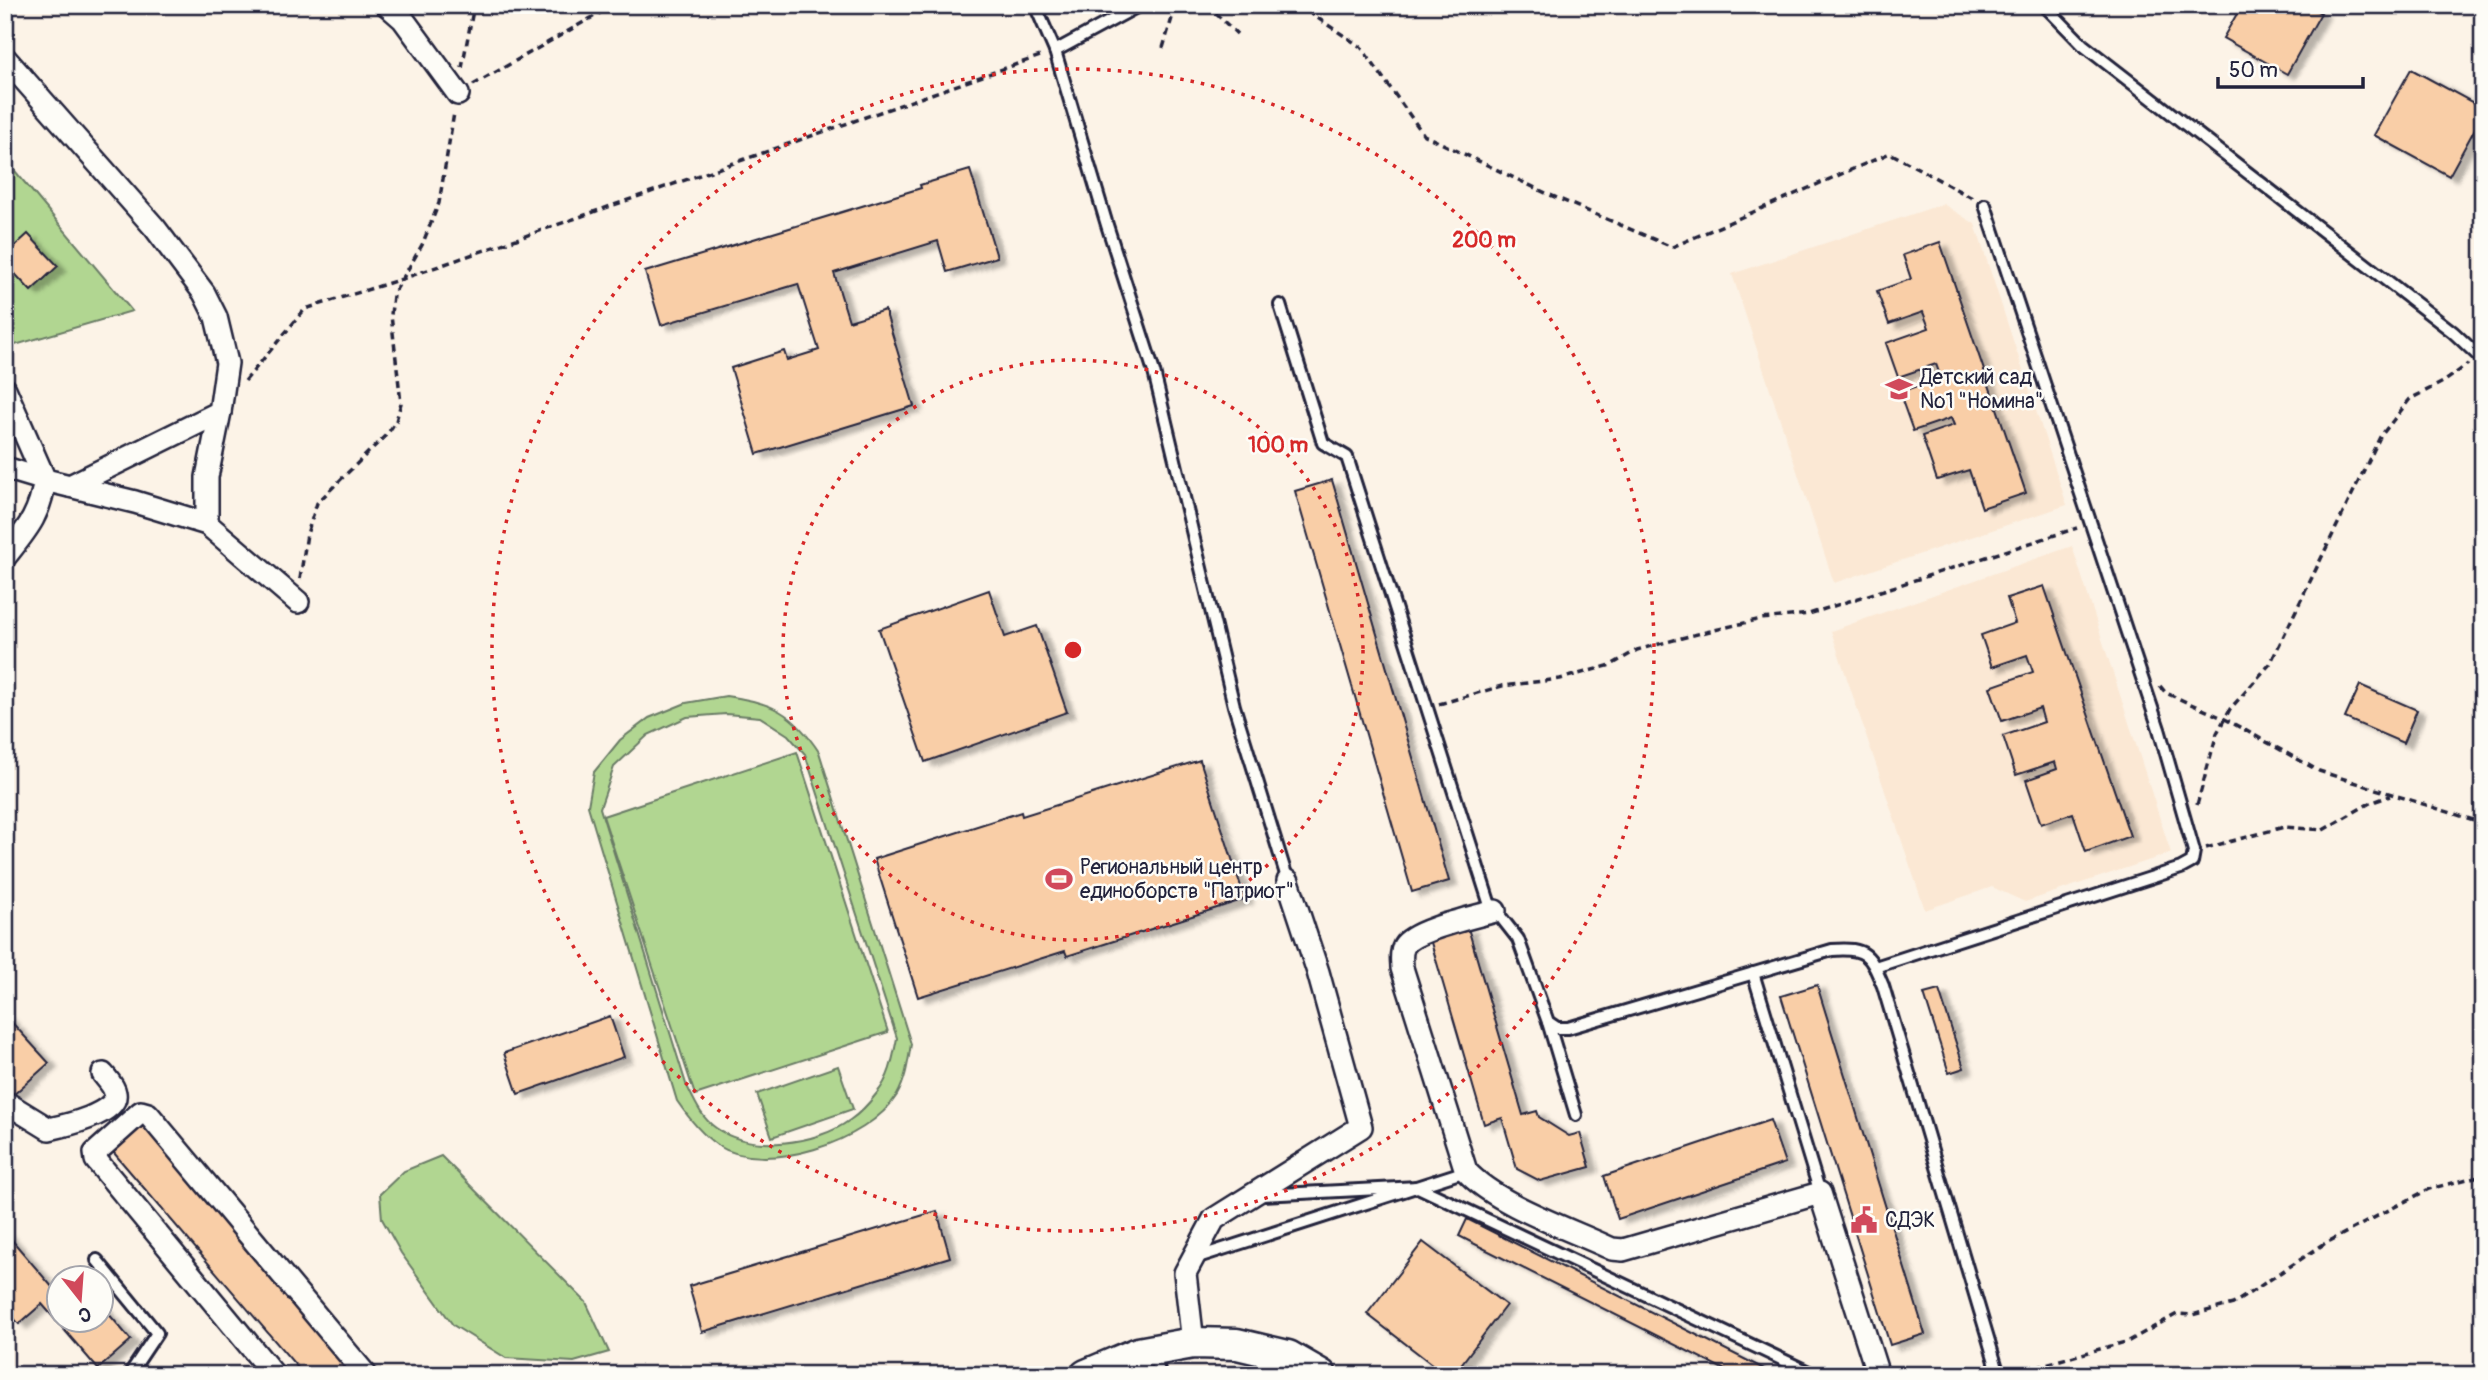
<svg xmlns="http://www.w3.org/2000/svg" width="2488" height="1380" font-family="Pangolin,sans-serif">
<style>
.built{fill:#fbe8d4}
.green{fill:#b1d691;stroke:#6a7c66;stroke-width:2;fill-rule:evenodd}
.building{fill:#f9cea7;stroke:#22223b;stroke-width:2;filter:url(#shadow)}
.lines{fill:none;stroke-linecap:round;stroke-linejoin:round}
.lane-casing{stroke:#22223b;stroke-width:16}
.street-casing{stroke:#22223b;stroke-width:26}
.secondary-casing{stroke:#22223b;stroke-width:35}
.path{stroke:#22223b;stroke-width:3.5;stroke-dasharray:7 5;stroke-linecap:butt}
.lane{stroke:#fdfcf7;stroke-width:10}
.street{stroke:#fdfcf7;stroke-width:21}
.secondary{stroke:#fdfcf7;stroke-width:30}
.ring{fill:none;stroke:#d62828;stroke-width:3.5;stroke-dasharray:3.5 7}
.labels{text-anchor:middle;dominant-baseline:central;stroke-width:5;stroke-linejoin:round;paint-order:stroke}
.poi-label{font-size:21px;fill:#22223b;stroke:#fdfcf7;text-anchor:start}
.centre{fill:#d62828;stroke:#fdfcf7;stroke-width:3.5}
.ring-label{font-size:21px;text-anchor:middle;font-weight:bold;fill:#d62828;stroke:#fdfcf7;stroke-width:5;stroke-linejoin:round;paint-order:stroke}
</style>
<defs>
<filter id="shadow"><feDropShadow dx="8" dy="4.5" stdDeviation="2" flood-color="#0004"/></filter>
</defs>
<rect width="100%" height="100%" fill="#fcf3e7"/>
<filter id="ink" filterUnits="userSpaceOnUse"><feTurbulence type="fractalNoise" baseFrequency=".0143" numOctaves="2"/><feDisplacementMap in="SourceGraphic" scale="14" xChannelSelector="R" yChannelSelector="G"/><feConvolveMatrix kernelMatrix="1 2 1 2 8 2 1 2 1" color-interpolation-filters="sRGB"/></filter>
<g filter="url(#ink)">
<g class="built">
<path d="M1943,204L1975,224L2067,505L1834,583L1732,274Z"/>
<path d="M2072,546L2171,853L2025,902L1992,887L1925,910L1831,631Z"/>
</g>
<g class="green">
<path d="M5,159L132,311L5,348Z"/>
<path d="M726,696C771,702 793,712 819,752L911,1044C908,1062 906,1079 897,1095C868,1142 765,1176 717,1145C700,1133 688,1117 677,1101L588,806L594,772L620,740L649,718L686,703ZM726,714L760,717L788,735L805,754L897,1038C893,1058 890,1077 877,1093C870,1102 859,1114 850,1120C816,1145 751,1153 716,1128C701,1118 694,1100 686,1084L600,808L614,767L648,735L687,717Z"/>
<path d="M797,752L888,1032L695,1095L603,816Z"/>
<path d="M838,1066L853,1109L772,1137L757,1094Z"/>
<path d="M441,1156L586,1302L609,1352L574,1362L506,1358L453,1325L401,1253L382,1219L380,1194L404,1171Z"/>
</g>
<g class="building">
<path d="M2242,5H2306L2321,13L2287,74L2223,38Z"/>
<path d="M2411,69L2483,108V114L2449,176L2374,135Z"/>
<path d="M970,170L997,257L947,272L938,241L834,273L849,321L885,310L914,406L757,454L731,368L784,351L787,360L819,350L798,284L661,325L645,272L921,188L920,185Z"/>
<path d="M28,234L58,266L31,291L5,263V255Z"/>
<path d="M1940,242L2026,493L1982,508L1969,470L1937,480L1922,436L1954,425L1951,418L1913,431L1899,392L1941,378L1936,364L1898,377L1886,343L1929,328L1923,312L1889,324L1877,291L1911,279L1903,255Z"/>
<path d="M1332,480L1449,881L1412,892L1295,491Z"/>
<path d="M2044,586L2130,836L2086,852L2073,813L2041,824L2026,780L2057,769L2055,762L2016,775L2003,736L2044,722L2040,708L2002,721L1990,687L2033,672L2027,655L1992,667L1981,635L2015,623L2007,598Z"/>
<path d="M989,590L1005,637L1037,626L1067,712L925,762L879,629Z"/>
<path d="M2360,685L2417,710L2403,743L2345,718Z"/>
<path d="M1200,760L1245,899L1067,956L1065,951L918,997L874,859L1021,812L1022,816Z"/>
<path d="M1468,928L1523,1115L1537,1111L1539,1117L1569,1136L1580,1133L1590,1167L1540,1181L1517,1169L1502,1118L1484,1124L1430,939Z"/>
<path d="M1817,985L1925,1334L1890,1345L1781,996Z"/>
<path d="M1939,990L1964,1068L1949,1073L1924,994Z"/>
<path d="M5,1015L49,1063L12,1096L5,1088Z"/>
<path d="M610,1016L624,1057L518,1094L504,1053Z"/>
<path d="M139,1119L355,1371L351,1375H304L108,1146Z"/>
<path d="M1770,1120L1785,1163L1618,1219L1604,1176Z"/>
<path d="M937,1211L950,1257L702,1332L689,1286Z"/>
<path d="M1467,1219L1776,1375H1735L1459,1236Z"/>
<path d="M5,1232L53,1288L60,1282V1320H102V1306L131,1340L98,1369L42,1304L19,1324L5,1309Z"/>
<path d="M1423,1242L1506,1305L1453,1375H1446L1367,1314Z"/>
</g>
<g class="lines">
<defs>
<g id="lane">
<path d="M1035,5L1055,51L1107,225L1154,372L1234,706L1288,881"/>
<path d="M2044,5L2083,45L2453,332L2483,360"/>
<path d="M1055,51L1140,5"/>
<path d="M1280,305L1323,443L1347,457L1489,902L1518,939L1548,1022L1557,1028H1568L1832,950C1867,947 1870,955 1883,986L1999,1375"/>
<path d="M1875,967L2181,868L2192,862L2194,851L2159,729L1985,205"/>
<path d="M1753,973L1820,1193"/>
<path d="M1548,1022L1576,1115"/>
<path d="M1262,1195L1418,1187L1815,1375"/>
<path d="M1195,1258L1466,1171"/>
<path d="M97,1260L157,1333L129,1375"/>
<path d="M1154,1354L1160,1375"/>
</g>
<g id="street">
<path d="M387,5L403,19L458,94"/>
<path d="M5,58L155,228L204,293L216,317L227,363L220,412L70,486"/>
<path d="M5,389L45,480L135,502L207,524L298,602"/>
<path d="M5,468L45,480C39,517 27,529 5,557"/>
<path d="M207,524V477L220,412"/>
<path d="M1495,911C1475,917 1413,930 1404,946C1400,953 1402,961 1402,968L1466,1171C1497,1205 1570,1229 1612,1249L1623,1250L1820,1193L1878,1375"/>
<path d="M5,1102L49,1129C63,1126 119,1114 115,1093C114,1086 107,1079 103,1074"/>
<path d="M1193,1343L1185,1273L1214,1219L1361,1127L1318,972L1288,881"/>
<path d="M274,1375L96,1160L95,1153L141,1112L148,1114L366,1375"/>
</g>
<path id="secondary" d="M1086,1375L1138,1353L1193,1343L1237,1344L1288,1356L1321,1375"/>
</defs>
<use href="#lane" class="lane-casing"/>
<use href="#street" class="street-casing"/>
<use href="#secondary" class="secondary-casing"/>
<g class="path">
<path d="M1207,5L1237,34"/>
<path d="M1298,5L1361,47L1424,135L1550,195L1672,247L1890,153L1974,199"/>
<path d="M1163,48L1176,5"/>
<path d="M462,68L474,5"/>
<path d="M473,85L614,5"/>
<path d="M245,381L305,309L402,279L1043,55"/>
<path d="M300,579L307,534L317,503L388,433L396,421L401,403L391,315L393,295L422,245L439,203L454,113"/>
<path d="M2160,686L2166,693L2225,719L2319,771L2483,823"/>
<path d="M1439,704L1502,686L1560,679L1611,665L1637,650L1689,636L1761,619L1809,614L2077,528"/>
<path d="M2197,805L2217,733L2230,709L2270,664L2380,437L2410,399L2445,381L2468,364"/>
<path d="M2206,848L2284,827L2323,830L2370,803L2390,796"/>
<path d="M2013,1373L2129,1341L2177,1314L2192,1315L2233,1304L2324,1244L2429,1189L2483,1175"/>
</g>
<use href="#lane" class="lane"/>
<use href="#street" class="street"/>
<use href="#secondary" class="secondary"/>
</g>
</g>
<g class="ring">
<circle cx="1073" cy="650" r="290"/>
<circle cx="1073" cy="650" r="581"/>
</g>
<defs>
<symbol id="school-bare" viewBox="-9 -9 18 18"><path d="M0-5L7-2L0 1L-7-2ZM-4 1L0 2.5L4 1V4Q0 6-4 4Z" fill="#d1495b" stroke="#fdfcf7" stroke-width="2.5" paint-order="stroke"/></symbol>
<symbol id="stadium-bare" viewBox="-9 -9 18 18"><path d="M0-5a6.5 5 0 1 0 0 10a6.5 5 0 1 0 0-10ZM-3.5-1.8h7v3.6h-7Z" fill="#d1495b" stroke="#fdfcf7" stroke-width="2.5" paint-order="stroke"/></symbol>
<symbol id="civic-bare" viewBox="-9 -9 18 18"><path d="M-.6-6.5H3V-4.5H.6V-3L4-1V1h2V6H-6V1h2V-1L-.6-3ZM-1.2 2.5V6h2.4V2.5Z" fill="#d1495b" stroke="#fdfcf7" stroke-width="2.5" paint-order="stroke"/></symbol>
</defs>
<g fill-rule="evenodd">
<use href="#school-bare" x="1880" y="370" width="38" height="38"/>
<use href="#stadium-bare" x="1040" y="860" width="38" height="38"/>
<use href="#civic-bare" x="1845" y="1201" width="38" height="38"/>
</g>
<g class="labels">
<g class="poi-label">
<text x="1920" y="377">Детский сад<tspan x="1920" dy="24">№1 "Номина"</tspan></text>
<text x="1080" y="867">Региональный центр<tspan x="1080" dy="24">единоборств "Патриот"</tspan></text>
<text x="1885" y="1220">СДЭК</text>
</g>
</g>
<circle cx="1073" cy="650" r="10" class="centre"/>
<g class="ring-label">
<text x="1484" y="247">200 m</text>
<text x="1278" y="452">100 m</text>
</g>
<rect width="2488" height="1380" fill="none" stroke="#fdfcf7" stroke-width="28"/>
<rect x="14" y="14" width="2460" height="1352" fill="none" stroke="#22223b" stroke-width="2.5" filter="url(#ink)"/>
<g transform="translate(80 1299) rotate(163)"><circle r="33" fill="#fdfcf7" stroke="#a5a5ac" stroke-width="2"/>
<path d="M0-5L12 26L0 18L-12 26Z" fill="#d1495b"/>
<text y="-10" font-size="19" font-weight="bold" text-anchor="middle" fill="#22223b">С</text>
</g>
<path d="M2218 77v10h145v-10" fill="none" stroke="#22223b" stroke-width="3.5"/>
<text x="2229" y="77" font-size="21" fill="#22223b" stroke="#fdfcf7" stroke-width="5" paint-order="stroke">50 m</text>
</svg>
